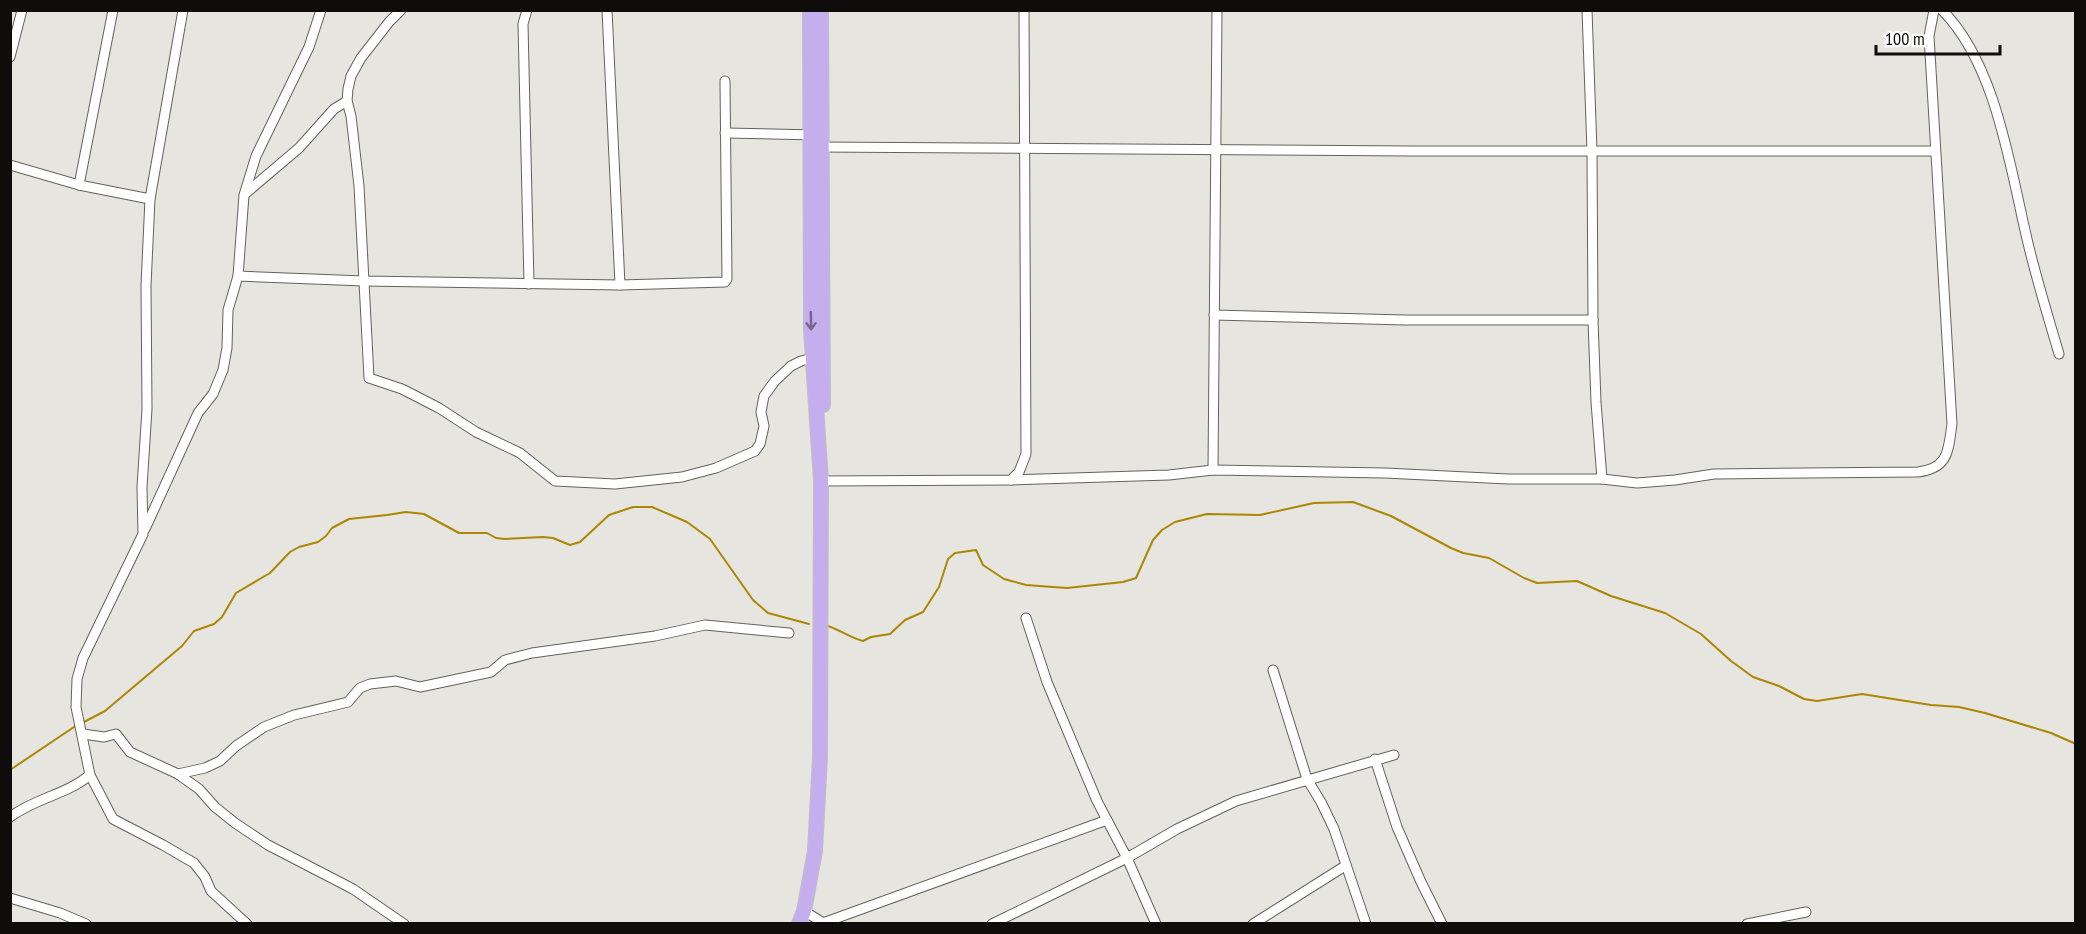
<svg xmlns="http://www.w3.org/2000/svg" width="2086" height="934" font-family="'PT Sans Narrow',sans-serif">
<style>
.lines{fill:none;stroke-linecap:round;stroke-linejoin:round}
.stream{stroke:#ad8604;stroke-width:2}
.street-casing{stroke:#64625c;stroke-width:11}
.primary-casing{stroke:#c0c0c0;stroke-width:16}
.street{stroke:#fff;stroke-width:9}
.primary{stroke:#c5aeee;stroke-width:14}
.oneway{stroke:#736688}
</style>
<rect width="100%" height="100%" fill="#e7e5df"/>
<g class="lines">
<g class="stream">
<path d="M825,625C839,629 848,637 863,641L871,637L890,634L905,620L923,612L939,587L948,559L955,553L976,550L983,565L1004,579L1026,585L1067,588L1123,582L1136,578L1153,540L1162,530L1175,522L1207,514L1260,515L1314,503L1353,502L1391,516L1451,548L1463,553L1489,558L1524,578L1537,583L1577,581L1611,596L1665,613L1701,634L1731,661L1753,677L1779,686L1804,699L1817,701L1862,694L1931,705L1959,707L1985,713L2051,733L2076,744"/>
<path d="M82,723L105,711L182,646L194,631L214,624L222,617L236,593L270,573L290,552L299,547L318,542L326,536L332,528L349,519L387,515L406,512L424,514L459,533H487L496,538L505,539L543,537L553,538L570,545L580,542L609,515L633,507H652L687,522L710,539L753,600L768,613L809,624"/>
<path d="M10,770L77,725"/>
</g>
<defs>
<g id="street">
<path d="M113,10L79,185L150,199"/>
<path d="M401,10L389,22L361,58L351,76L348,89L347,101L351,116L359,186L369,378L402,389L439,408L476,432L520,453L555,481L615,484L682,477L716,468L755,451L760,444L764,426L761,412L764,396L775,381L791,366L801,361L813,358"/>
<path d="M527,10L523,24L529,284"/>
<path d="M607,10L620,285"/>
<path d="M1587,10L1592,151L1593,320L1596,402L1602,479"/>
<path d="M1942,10C1996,64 2010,167 2027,239C2036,278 2048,316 2059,354"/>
<path d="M10,57L22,10"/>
<path d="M725,133L816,135"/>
<path d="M816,147L1411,151H1935"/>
<path d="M10,165L79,185"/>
<path d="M246,193L299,148L334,109L347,101"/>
<path d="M238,276L364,281L620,285L725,282L727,279L725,81"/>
<path d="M1214,315L1405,320H1593"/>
<path d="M1213,470L1217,10"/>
<path d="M1011,480L1169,475L1213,470L1385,473L1508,479H1602L1637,483L1675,480L1714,474L1918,472C1949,468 1948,451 1952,424L1929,36L1934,10"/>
<path d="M821,481L1011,480L1019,472L1026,454L1024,10"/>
<path d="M145,529L198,413L213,394L223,370L227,348L228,310L238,276L244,195L256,156L309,47L321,10"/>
<path d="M1026,618L1047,682L1097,801L1127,858L1156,924"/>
<path d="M1273,670L1307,779L1321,802L1334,829L1366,924"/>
<path d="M83,734L104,737L116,734L130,752L178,774L199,789L215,807L235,823L268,845L353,889L404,924"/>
<path d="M1375,759L1397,827L1421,882L1442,924"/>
<path d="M178,774L205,768L220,761L236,746L264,727L294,715L348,702L360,688L370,684L396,681L420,687L491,672L505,660L532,653L655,636L705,625L789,633"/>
<path d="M90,775L113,819L163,845L194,863L205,877L211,891L247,924"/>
<path d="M10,817C35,798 66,795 90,775L76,707L77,679L83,658L143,534L142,487L147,409L146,285L150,199L183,10"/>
<path d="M10,898L60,913L86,924"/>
<path d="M804,911L825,924"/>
<path d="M823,923L1107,820"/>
<path d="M992,924L1127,858L1177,829L1236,801L1394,755"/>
<path d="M1253,924L1345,866"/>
<path d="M1747,924L1806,912"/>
</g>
<g id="primary">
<path d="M821,10L823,405"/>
<path d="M799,924L804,911L815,851L820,757L821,481L811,330L810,10"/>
</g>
</defs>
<use href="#street" class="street-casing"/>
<use href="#primary" class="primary-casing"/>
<use href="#street" class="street"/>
<use href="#primary" class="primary"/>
</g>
<defs><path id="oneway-shaft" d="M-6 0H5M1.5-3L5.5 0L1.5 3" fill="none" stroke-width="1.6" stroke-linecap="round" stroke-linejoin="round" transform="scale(1.5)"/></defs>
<use class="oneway" href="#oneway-shaft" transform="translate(811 321) rotate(89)"/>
<rect width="2086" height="934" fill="none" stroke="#0e0d0c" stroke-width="24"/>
<path d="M1876 45v9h124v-9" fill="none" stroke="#0e0d0c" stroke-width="3"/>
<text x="1885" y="45" font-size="18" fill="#0e0d0c" stroke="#ffffff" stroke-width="4.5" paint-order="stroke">100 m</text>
</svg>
